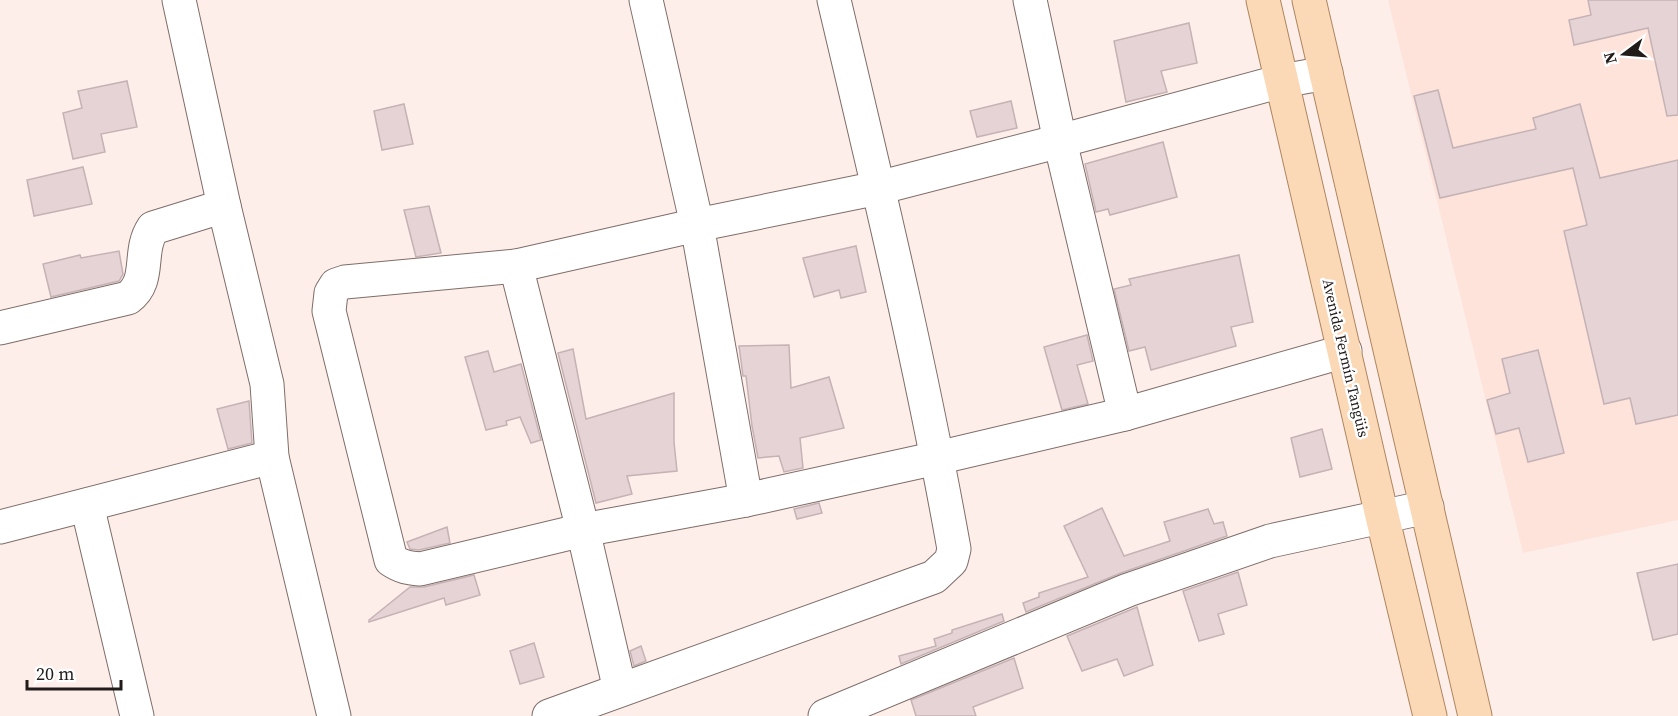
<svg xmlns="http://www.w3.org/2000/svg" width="1678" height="716" font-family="'Source Serif 4',serif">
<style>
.built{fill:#fee3db}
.building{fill:#e6d3d6;stroke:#c5b2b5;stroke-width:1.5}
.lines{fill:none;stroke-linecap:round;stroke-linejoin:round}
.minor-casing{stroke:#7e6d69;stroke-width:35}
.primary-casing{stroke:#ad865f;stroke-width:35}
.minor{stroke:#fff;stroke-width:33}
.primary{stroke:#fbd9b6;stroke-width:33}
.labels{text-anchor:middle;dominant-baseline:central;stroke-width:5;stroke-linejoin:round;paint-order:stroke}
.street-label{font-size:15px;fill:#211b19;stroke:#fff}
</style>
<rect width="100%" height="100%" fill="#feeeea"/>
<path class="built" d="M1388,0H1678V520L1523,553Z"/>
<g class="building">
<path d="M1588,0H1678V115L1667,116L1648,28L1574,45L1569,20L1591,15Z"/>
<path d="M1189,23L1197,63L1161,71L1167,92L1126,102L1114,41Z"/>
<path d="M127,81L137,127L101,134L105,152L73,159L63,113L82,108L78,91Z"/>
<path d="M1438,90L1453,148L1536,129L1533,118L1580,104L1600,178L1678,160V415L1636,424L1630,398L1604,404L1564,231L1587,225L1573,168L1440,198L1414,96Z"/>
<path d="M1011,101L1017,128L977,137L970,111Z"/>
<path d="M404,104L413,144L382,150L374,111Z"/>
<path d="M1163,142L1177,197L1110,215L1108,209L1096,212L1085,164Z"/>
<path d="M83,167L92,204L34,216L27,180Z"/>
<path d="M429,206L441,253L416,257L404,210Z"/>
<path d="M856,246L866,292L841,298L839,290L814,297L803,258Z"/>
<path d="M119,251L123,274L119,281L51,297L43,264L80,255L81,258Z"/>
<path d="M1239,255L1253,322L1231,327L1236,346L1151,370L1145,347L1129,351L1114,289L1131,285L1129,279Z"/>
<path d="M1087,335L1093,361L1077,365L1088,404L1062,410L1044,347Z"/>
<path d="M789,345L791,388L829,377L844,428L800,438L803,468L784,472L779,456L758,458L752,426L746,376H743L739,346Z"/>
<path d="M573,349L586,419L674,393V442L677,471L627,476L632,494L596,503L558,353Z"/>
<path d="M1538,350L1564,453L1528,462L1519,428L1496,434L1487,400L1510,393L1502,359Z"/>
<path d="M488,351L494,372L521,364L541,440L531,443L520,417L506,421L507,425L486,430L465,357Z"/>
<path d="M249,401L252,443L228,449L217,409Z"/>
<path d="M1322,429L1332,469L1300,477L1291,438Z"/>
<path d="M819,503L822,513L797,519L794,509Z"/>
<path d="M1102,508L1124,556L1170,541L1164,522L1208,509L1214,524L1223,522L1227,536L1121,573L1026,612L1023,603L1039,597V593L1088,577L1064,526Z"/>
<path d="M447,527L450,543L419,550L410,549L407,542Z"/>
<path d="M1678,564V634L1653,640L1637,573Z"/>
<path d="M1238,572L1247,605L1218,614L1224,634L1199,641L1183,591Z"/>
<path d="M474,575L480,595L446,605L444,598L369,622V620L410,587H424Z"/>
<path d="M1137,607L1153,665L1124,676L1117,659L1082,671L1067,636Z"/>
<path d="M1002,614L1004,621L901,664L899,656L936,646L934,639L952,633V630Z"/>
<path d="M534,643L544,677L520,684L510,651Z"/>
<path d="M641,646L646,661L634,666L630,651Z"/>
<path d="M1014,658L1023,688L973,707L976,716H916L911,700Z"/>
</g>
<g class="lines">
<defs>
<g id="minor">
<path d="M179,0L224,206L267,384L272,457L334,716"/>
<path d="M646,0L697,225L746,500L937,458L1125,414L1345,351"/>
<path d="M1030,0L1060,141L1125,414"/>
<path d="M516,266L583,530L620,690"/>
<path d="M0,328L128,298C152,280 137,252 153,228L224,206"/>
<path d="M746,500L583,530L420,569C409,568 401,567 391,560L329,311L331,293L336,285L345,282L516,266L697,225L878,188L1060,141L1282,81L1326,73"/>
<path d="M87,505L137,716"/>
<path d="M0,527L272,457"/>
<path d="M549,716L934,577L951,561L954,549C921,364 877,182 834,0"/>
<path d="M825,716L1128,590L1270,541L1427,507"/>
</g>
<g id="primary">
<path d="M1263,0L1382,516L1430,716"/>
<path d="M1309,0L1475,716"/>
</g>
</defs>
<use href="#minor" class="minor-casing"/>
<use href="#primary" class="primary-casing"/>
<use href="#minor" class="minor"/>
<use href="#primary" class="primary"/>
</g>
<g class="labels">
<g class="street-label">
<text transform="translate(1346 358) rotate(77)">Avenida Fermín Tangüis</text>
</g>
</g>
<g transform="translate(1624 54) rotate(254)" stroke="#ffffff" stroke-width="4.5" paint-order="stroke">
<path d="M0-4.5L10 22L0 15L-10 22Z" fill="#211b19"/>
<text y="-9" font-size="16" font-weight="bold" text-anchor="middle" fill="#211b19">N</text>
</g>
<path d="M27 680v9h94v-9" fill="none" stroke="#211b19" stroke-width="3"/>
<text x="36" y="680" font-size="18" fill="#211b19" stroke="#ffffff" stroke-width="4.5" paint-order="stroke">20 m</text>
</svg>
